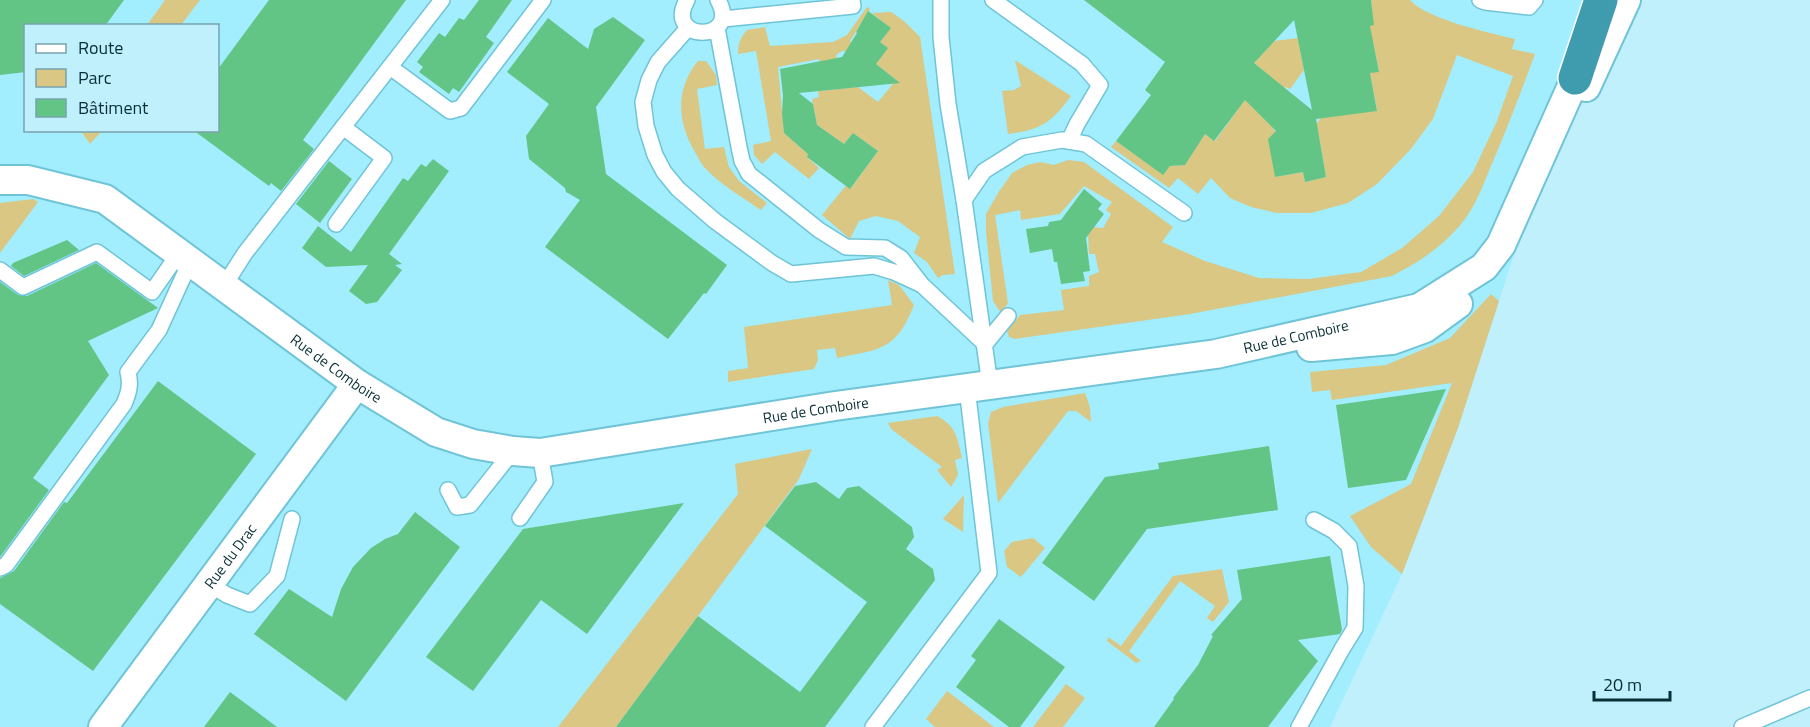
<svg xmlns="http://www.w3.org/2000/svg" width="1810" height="727" font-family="'Titillium Web',sans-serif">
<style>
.built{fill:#a2edfe;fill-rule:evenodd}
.green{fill:#dac784}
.building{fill:#62c586;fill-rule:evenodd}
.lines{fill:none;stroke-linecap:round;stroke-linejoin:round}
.service-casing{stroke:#6fc4d7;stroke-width:18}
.minor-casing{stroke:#6fc4d7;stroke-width:32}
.motorway-casing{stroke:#fff;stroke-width:36}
.service{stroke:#fff;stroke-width:15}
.minor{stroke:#fff;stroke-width:28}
.motorway{stroke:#3f9caf;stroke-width:33}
.labels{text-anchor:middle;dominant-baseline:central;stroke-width:6;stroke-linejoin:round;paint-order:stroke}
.street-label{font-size:15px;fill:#092f37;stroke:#c0f0fc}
</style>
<rect width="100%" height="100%" fill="#c0f0fc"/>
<path class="built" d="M0,0H1596L1458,428L1402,574L1330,727H0ZM26,26H218V130H26Z"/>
<g class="green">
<path d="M165,0H200L181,25H147Z"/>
<path d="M1371,0H1410C1429,20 1487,32 1515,39L1512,49L1535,54C1521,92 1507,129 1491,166C1483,185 1475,208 1461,224C1442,247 1419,262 1392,276L1190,314L1015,339L1009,337L1007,331L1020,315L1064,310L1061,290L1089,286V276L1099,272L1095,254H1089L1088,234L1093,227L1103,228L1111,214L1106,210L1112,202L1084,186L1060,214L1021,220L1020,210L995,215L1008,303L1001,313L993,301L986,233V214L998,193L1012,173L1027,165L1040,162L1054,165L1068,160L1084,162L1173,227L1162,242L1205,261L1259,278L1308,279L1361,272L1402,248L1439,216L1473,172L1497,121L1513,76L1457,55L1433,119L1410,150L1377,184L1348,203L1311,213H1277L1251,207L1230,198L1211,178L1198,194L1178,178L1169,188L1111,147L1116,141L1163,174L1170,166L1184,165L1205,134L1215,141L1265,72L1254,63L1274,41L1298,38L1304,70L1290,89L1285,87L1270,107L1273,129L1276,132L1275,177L1303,172L1305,182L1326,177L1319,137L1310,124L1318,122L1327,109L1377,110L1370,73L1379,71L1373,42L1341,31L1373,25Z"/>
<path d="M867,7L870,9L850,41L853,44L848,51H842L837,54L836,59L820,62L819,59L778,67L784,133L808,154L807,157L819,168L809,179L775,152L762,164L754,155L753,145L771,141L756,51L738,54C738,45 740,38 747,30L765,27L770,46L833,42L847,35Z"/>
<path d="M891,12L904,21L920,37L955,274L943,275L938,278L927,262L914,253L920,237L898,221L876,216L859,221L850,239L822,215L843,189L846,186L851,188L878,151L853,133L844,144L817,125L812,99L819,97L818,91L858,87L878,102L896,80L876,64L887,48L880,42L890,28L872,13Z"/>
<path d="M1015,60L1071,96C1052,122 1041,130 1008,134L1002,91L1014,90L1021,86Z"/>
<path d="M698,61H706L716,75L717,85L697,89L705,149L724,147L729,167L739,181L767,203L761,210C742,197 721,185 705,168C701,164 698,157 695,152C677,122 675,89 698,61Z"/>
<path d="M81,131H102L90,144Z"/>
<path d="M33,199L38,202L0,253V203Z"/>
<path d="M888,280L899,285L914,305C896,351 880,349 837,358L835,348L817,350L818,360L814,369L728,382V371L748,368L744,327L892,305Z"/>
<path d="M1491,294L1499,301L1458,428L1402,574L1371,547L1350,516L1411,484L1452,383L1332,400L1330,390L1312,392L1310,372L1386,365L1450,338Z"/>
<path d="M1085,393L1090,407L1091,422L1076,411H1068L998,503L988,423L991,412L1003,407Z"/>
<path d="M937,416C957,427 957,437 962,458L955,460L958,475L951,487L937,470L942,467L891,429L888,423Z"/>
<path d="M812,449L799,479L616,727H558L738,494L735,464Z"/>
<path d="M964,495L963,532L943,519Z"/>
<path d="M1033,538L1045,548L1021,577L1007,567L1004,551L1012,542Z"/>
<path d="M1222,569L1229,602L1213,622L1207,618L1215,606L1180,581L1129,651L1141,661L1136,663L1107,641L1108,637L1121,646L1173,576Z"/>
<path d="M1066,684L1085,698L1063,727H1033Z"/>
<path d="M947,691L994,727H935L926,719Z"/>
</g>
<g class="building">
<path d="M0,0H124L105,26H26V72L0,75Z"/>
<path d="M269,0H406L303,140L314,149L281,191L271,183L269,186L193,130H218V69Z"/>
<path d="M479,0H512L486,37L494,43L459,92L453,88L449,94L419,72L423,67L417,62L439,33L445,37L459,18L464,20Z"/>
<path d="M1084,0H1371L1374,25L1370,26L1379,72L1370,73L1377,111L1316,119L1326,177L1305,182L1303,172L1275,177L1268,139L1276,131L1245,100L1214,141L1205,134L1185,165L1170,166L1163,175L1116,141L1151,95L1145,90L1165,62ZM1294,20L1312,110L1254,63Z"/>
<path d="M868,11L891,28L880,42L888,48L876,64L900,83L799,93L813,104L817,125L844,144L853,133L878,151L850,189L807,157L808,154L784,133L782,114L783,95L780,69L842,57L857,33L856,32Z"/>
<path d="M613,17L645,40L596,107L606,174L727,265L706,294L704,293L668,339L545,247L580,200L566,192L565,188L529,159L526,136L549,104L507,72L548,18L588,49L594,29Z"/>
<path d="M433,159L449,171L389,254L402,264L395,265L402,270L377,302L366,304L349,291L368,265L326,267L302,248L318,226L351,252L403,178L408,181L421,164L426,167Z"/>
<path d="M329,161L352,179L320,223L296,204Z"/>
<path d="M1084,189L1102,204L1098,209L1104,214L1086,238L1090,271L1083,272L1085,281L1061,284L1057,262H1054L1052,249L1030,253L1026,229L1048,226L1049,222L1061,220Z"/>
<path d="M67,240L79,250L24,276L11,266L13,263Z"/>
<path d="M96,263L158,308L88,341L109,375L33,478L49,490L0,557V282L18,295L27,296Z"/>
<path d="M158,381L256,454L93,671L0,604V578L14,571L64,502L67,503Z"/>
<path d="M1446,389L1406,480L1348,488L1336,405Z"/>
<path d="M1269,446L1278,510L1147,529L1094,601L1042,563L1105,477L1159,469L1158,463Z"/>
<path d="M816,482L839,499L847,488L859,486L912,527L914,537L906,549L933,569L935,580L825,727H616L698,616L800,692L867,602L765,526L795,486Z"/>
<path d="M684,503L587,634L541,600L473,691L426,657L523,529Z"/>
<path d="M415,512L460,547L346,701L254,634L289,589L332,617L341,589L353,567L371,548L385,539L398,534Z"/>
<path d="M1330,556L1342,630L1340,634L1298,640L1318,661L1268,727H1154L1174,699L1173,698L1198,665L1213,636L1211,635L1242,599L1237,570Z"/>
<path d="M999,619L1065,667L1020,727H1009L956,687L976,660L971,656Z"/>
<path d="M230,692L277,727H204Z"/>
</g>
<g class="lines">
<defs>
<g id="service">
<path d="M687,0C663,43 742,43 718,0"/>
<path d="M941,0V37L948,104L964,200L990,385"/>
<path d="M993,0L1082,64L1100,85L1077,124L1069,141"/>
<path d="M1480,0L1485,2L1529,7L1535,0"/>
<path d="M723,19L853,6L852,0"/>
<path d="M688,28L658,62L649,80L643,102L646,126L655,155L664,172L678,189L715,221L772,263L791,274L874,266L894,272L920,284"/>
<path d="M717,28L739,147L742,161L749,174L819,230L846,247L885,248L901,258L922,285L985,344L1008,316"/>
<path d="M390,67L450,111L461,108L543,0"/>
<path d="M964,200L984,171L1022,147L1062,140L1086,144L1184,213"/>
<path d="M336,224L384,158L343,127"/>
<path d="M0,270L23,287L97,252L152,292L179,253"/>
<path d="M224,286L245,253L442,0"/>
<path d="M448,490L457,507L470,505L513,451"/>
<path d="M520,518L545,482L540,453"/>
<path d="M0,568L6,565L124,404C129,392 131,385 128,372L159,330L190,262"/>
<path d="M209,584L227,595L250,604L277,576L292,519"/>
<path d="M873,727L989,573L967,388"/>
<path d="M1299,727L1342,649L1355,628L1356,586L1349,546L1334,531L1314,520"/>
<path d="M1742,727L1810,698"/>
</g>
<g id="minor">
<path d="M1586,87L1626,0"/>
<path id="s1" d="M0,180H28L105,199L357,384L436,432L473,444L513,451L540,453L835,406L1216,354L1419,308L1484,267L1501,245L1584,59"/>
<path d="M1311,347L1392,340L1425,328L1458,304"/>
<path id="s2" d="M103,727L357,384"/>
</g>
<path id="motorway" d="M1575,78L1601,0"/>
</defs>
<use href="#service" class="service-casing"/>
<use href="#minor" class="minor-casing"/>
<use href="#motorway" class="motorway-casing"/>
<use href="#service" class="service"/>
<use href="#minor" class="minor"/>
<use href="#motorway" class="motorway"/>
</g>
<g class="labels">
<g class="street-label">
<text stroke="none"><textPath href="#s1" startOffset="1384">Rue de Comboire</textPath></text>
<text stroke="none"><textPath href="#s1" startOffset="394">Rue de Comboire</textPath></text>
<text stroke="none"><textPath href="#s1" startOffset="898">Rue de Comboire</textPath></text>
<text stroke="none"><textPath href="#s2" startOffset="213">Rue du Drac</textPath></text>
</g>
</g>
<rect x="24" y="24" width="195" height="108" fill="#c0f0fc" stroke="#77a3ad" stroke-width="1.5"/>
<rect x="36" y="44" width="30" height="9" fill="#ffffff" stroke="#77a3ad" stroke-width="1.5"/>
<text x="78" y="54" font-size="18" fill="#092f37">Route</text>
<rect x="36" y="69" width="30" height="18" fill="#dac784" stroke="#77a3ad" stroke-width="1.5"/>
<text x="78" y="84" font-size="18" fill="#092f37">Parc</text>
<rect x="36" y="99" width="30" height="18" fill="#62c586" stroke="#77a3ad" stroke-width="1.5"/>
<text x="78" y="114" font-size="18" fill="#092f37">Bâtiment</text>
<path d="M1594 691v9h76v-9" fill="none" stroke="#092f37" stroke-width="3"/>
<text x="1603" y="691" font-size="18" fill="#092f37" stroke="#c0f0fc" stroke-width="4.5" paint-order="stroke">20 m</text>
</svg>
